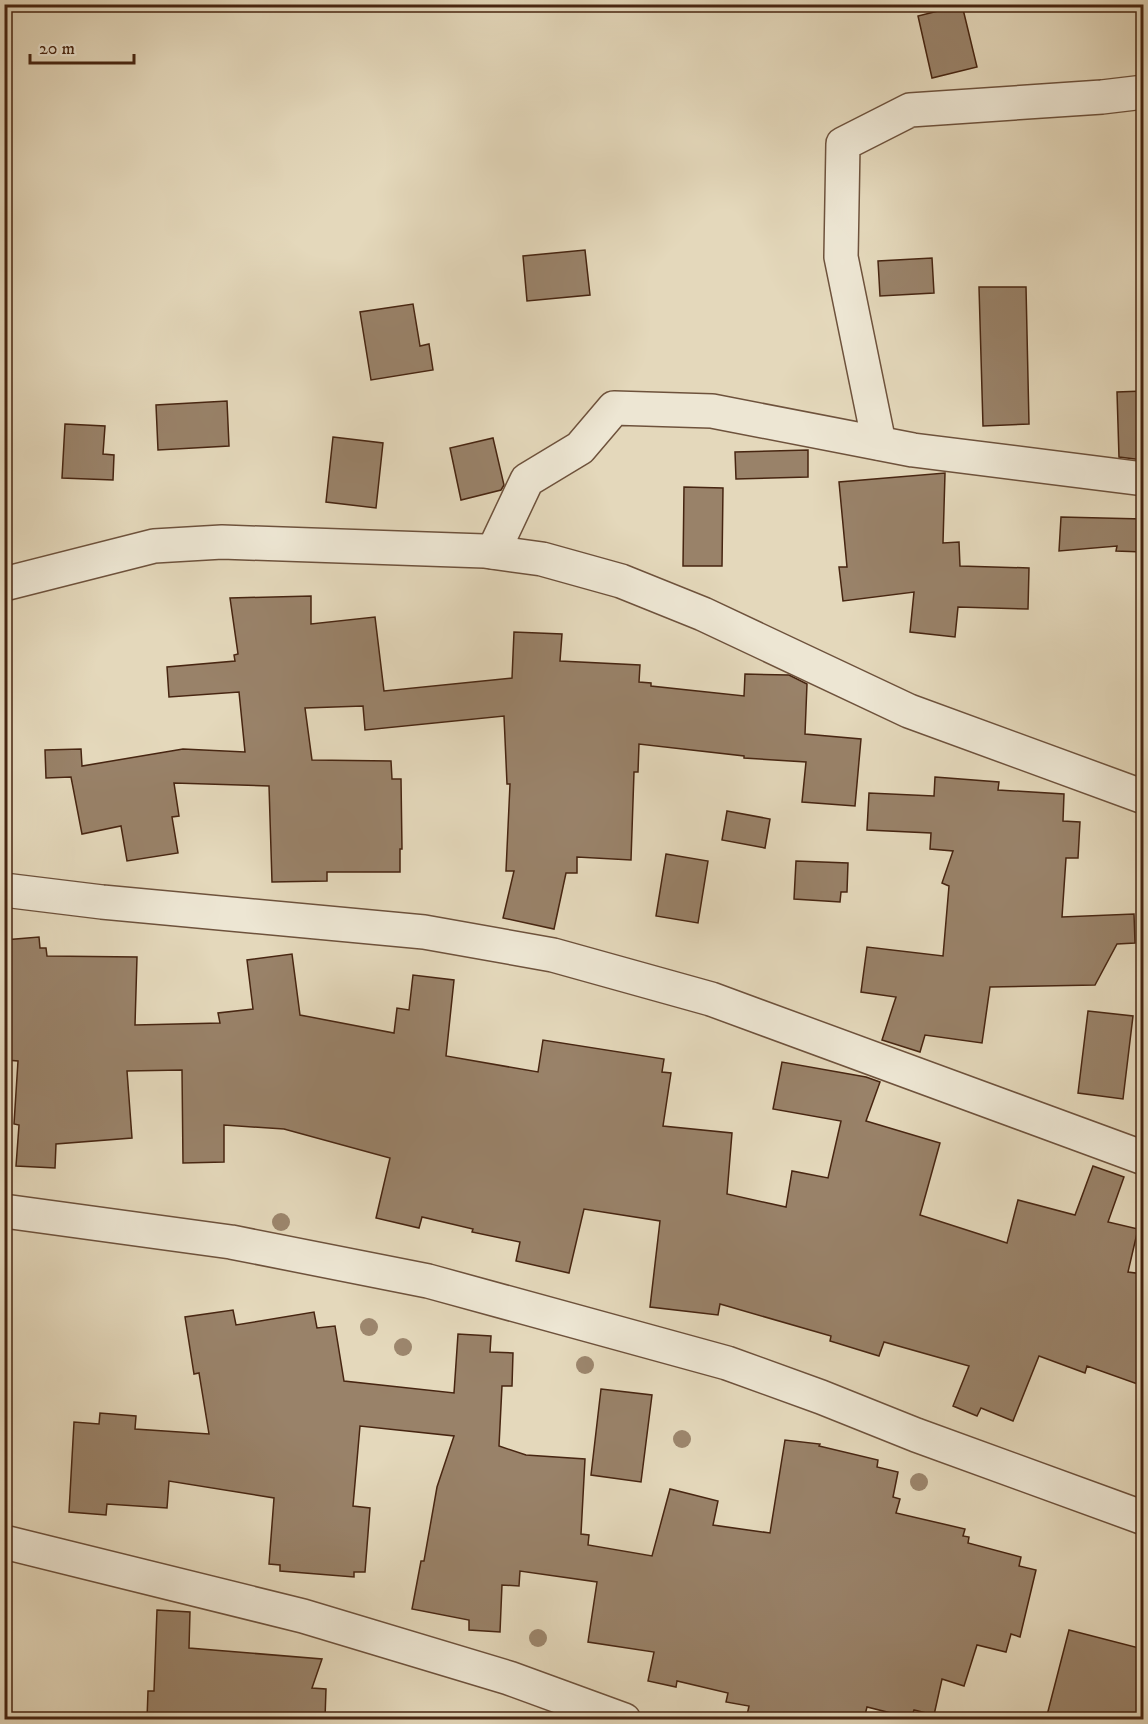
<svg xmlns="http://www.w3.org/2000/svg" width="1148" height="1724" font-family="'IM FELL DW Pica',serif">
<style>
.building{fill:#998269;stroke:#472511;stroke-width:1.5}
.lines{fill:none;stroke-linecap:round;stroke-linejoin:round}
.street-casing{stroke:#6e523c;stroke-width:36}
.street{stroke:#ede6d3;stroke-width:33}
.tree{fill:#9c866d}
</style>
<rect width="100%" height="100%" fill="#e4d8bb"/>
<filter id="stains"><feTurbulence type="fractalNoise" baseFrequency=".00333" numOctaves="4"/><feColorMatrix values="0 0 0 0 .2 0 0 0 0 .09 0 0 0 0 .02 0 0 0 .5 -.17"/></filter>
<radialGradient id="worn" r=".72"><stop offset=".6" stop-color="#630" stop-opacity="0"/><stop offset="1" stop-color="#630" stop-opacity=".3"/></radialGradient>
<g class="building">
<path d="M962,5L977,67L932,78L918,16Z"/>
<path d="M585,250L590,295L527,301L523,256Z"/>
<path d="M932,258L934,293L880,296L878,261Z"/>
<path d="M979,287H1026L1029,424L983,426Z"/>
<path d="M413,304L420,346L429,344L433,370L371,380L360,312Z"/>
<path d="M1143,391V460L1119,457L1117,392Z"/>
<path d="M227,401L229,446L158,450L156,405Z"/>
<path d="M65,424L105,426L103,454L114,455L113,480L62,478Z"/>
<path d="M333,437L383,443L376,508L326,502Z"/>
<path d="M493,438L504,485L501,490L461,500L450,448Z"/>
<path d="M808,450V477L736,479L735,452Z"/>
<path d="M945,473L943,543L959,542L960,566L1029,568L1028,609L958,607L955,637L910,632L914,592L843,601L839,567H847L839,482Z"/>
<path d="M684,487L723,488L722,566H683Z"/>
<path d="M1061,517L1143,519V552L1116,551L1117,546L1059,551Z"/>
<path d="M311,596V624L375,617L384,691L512,678L514,632L562,634L560,661L640,665L639,682L651,683V686L744,696L745,674L789,675L807,684L805,734L861,739L855,806L802,802L806,762L744,758V756L639,744L638,772H634L631,860L577,857V873H566L554,929L503,918L514,871H506L510,784H507L504,716L365,730L363,706L305,708L312,760L391,761L392,779H401L402,849H400V872H327V881L272,882L269,786L174,783L179,816L172,817L178,853L127,861L121,826L82,834L71,777L46,778L45,750L81,749L82,766L183,749L245,752L239,692L169,697L167,667L235,661L234,655L238,654L230,598Z"/>
<path d="M935,777L999,782L998,790L1064,794L1063,821L1080,822L1078,858H1066L1062,917L1134,914L1135,943L1117,944L1095,985L990,987L982,1043L925,1035L920,1052L882,1040L896,997L861,992L867,947L943,956L949,886L942,883L953,851L930,849L931,833L867,830L869,793L934,796Z"/>
<path d="M727,811L770,819L765,848L722,840Z"/>
<path d="M666,854L708,861L698,923L656,916Z"/>
<path d="M796,861L848,863L847,892H841L840,902L794,899Z"/>
<path d="M39,937L40,948H46L47,956L137,957L135,1025L220,1023L218,1013L253,1009L247,960L292,954L300,1015L394,1033L397,1008L409,1010L413,975L454,980L446,1056L538,1072L543,1040L664,1059L662,1072L671,1073L663,1126L732,1133L727,1194L786,1207L792,1171L828,1178L841,1121L773,1109L782,1062L866,1077L880,1082L866,1121L940,1143L920,1215L1007,1243L1018,1200L1075,1215L1093,1166L1124,1177L1108,1222L1138,1229L1128,1272L1143,1274V1386L1087,1366L1085,1373L1039,1356L1013,1421L981,1408L977,1416L953,1406L969,1366L884,1342L879,1356L830,1341L831,1336L720,1304L718,1315L650,1307L660,1221L584,1209L569,1273L516,1261L520,1242L472,1232L473,1229L422,1217L419,1228L376,1218L390,1158L284,1129L224,1125V1162L183,1163L182,1070L127,1071L132,1138L56,1144L55,1168L16,1166L19,1125L14,1124L18,1061L6,1060L10,1020H4V940Z"/>
<path d="M1088,1011L1133,1016L1123,1099L1078,1093Z"/>
<path d="M233,1310L236,1325L314,1312L317,1328L335,1326L344,1381L454,1393L458,1334L491,1336L490,1352L513,1353L512,1386H502L499,1446L526,1455L585,1459L581,1534L589,1535L588,1545L652,1556L670,1489L718,1501L713,1525L770,1533L785,1440L820,1444L819,1446L878,1460L877,1467L898,1472L893,1497L900,1499L896,1513L965,1529L963,1536L969,1537L968,1543L1021,1557L1019,1566L1036,1570L1020,1637L1011,1634L1006,1652L977,1645L964,1686L942,1679L934,1715L914,1710L911,1718L867,1707L864,1719H775L747,1715L749,1706L726,1702L728,1693L677,1681L676,1687L648,1681L654,1652L588,1642L597,1582L520,1571L519,1586L502,1585L500,1632L469,1630V1620L412,1609L421,1561H424L437,1487L454,1436L360,1426L353,1506L370,1508L365,1572H354V1577L280,1571V1565L269,1564L274,1498L169,1481L167,1508L107,1504L106,1515L69,1512L74,1422L99,1424L100,1413L136,1416L135,1429L209,1434L199,1373L194,1374L185,1317Z"/>
<path d="M601,1389L652,1395L641,1482L591,1475Z"/>
<path d="M157,1610L190,1612L189,1648L322,1659L312,1688L326,1689L325,1719H147L148,1691H154Z"/>
<path d="M1069,1630L1143,1649V1719H1046Z"/>
</g>
<g class="lines">
<defs>
<g id="street">
<path d="M879,443L841,257L843,144L910,110L1102,97L1144,92"/>
<path d="M493,552L527,480L580,448L614,408L712,411L913,450L1144,479"/>
<path d="M4,584L154,546L222,542L484,551L542,559L621,581L703,614L909,711L1144,797"/>
<path d="M4,890L102,902L424,932L553,955L711,999L1144,1158"/>
<path d="M4,1211L231,1242L428,1281L727,1363L821,1397L916,1435L1144,1518"/>
<path d="M4,1542L303,1616L509,1678L624,1720"/>
</g>
</defs>
<use href="#street" class="street-casing"/>
<use href="#street" class="street"/>
</g>
<g class="tree">
<circle cx="281" cy="1222" r="9"/>
<circle cx="369" cy="1327" r="9"/>
<circle cx="403" cy="1347" r="9"/>
<circle cx="585" cy="1365" r="9"/>
<circle cx="682" cy="1439" r="9"/>
<circle cx="919" cy="1482" r="9"/>
<circle cx="538" cy="1638" r="9"/>
</g>
<rect width="1148" height="1724" fill="none" stroke="#e4d8bb" stroke-width="24"/>
<rect x="6" y="6" width="1136" height="1712" fill="none" stroke="#472511" stroke-width="3"/>
<rect x="12" y="12" width="1124" height="1700" fill="none" stroke="#472511" stroke-width="1.5"/>
<path d="M30 54v9h104v-9" fill="none" stroke="#472511" stroke-width="3"/>
<text x="39" y="54" font-size="18" fill="#472511" stroke="#ede6d3" stroke-width="4.5" paint-order="stroke">20 m</text>
<rect width="100%" height="100%" filter="url(#stains)"/>
<rect width="100%" height="100%" fill="url(#worn)"/>
</svg>
